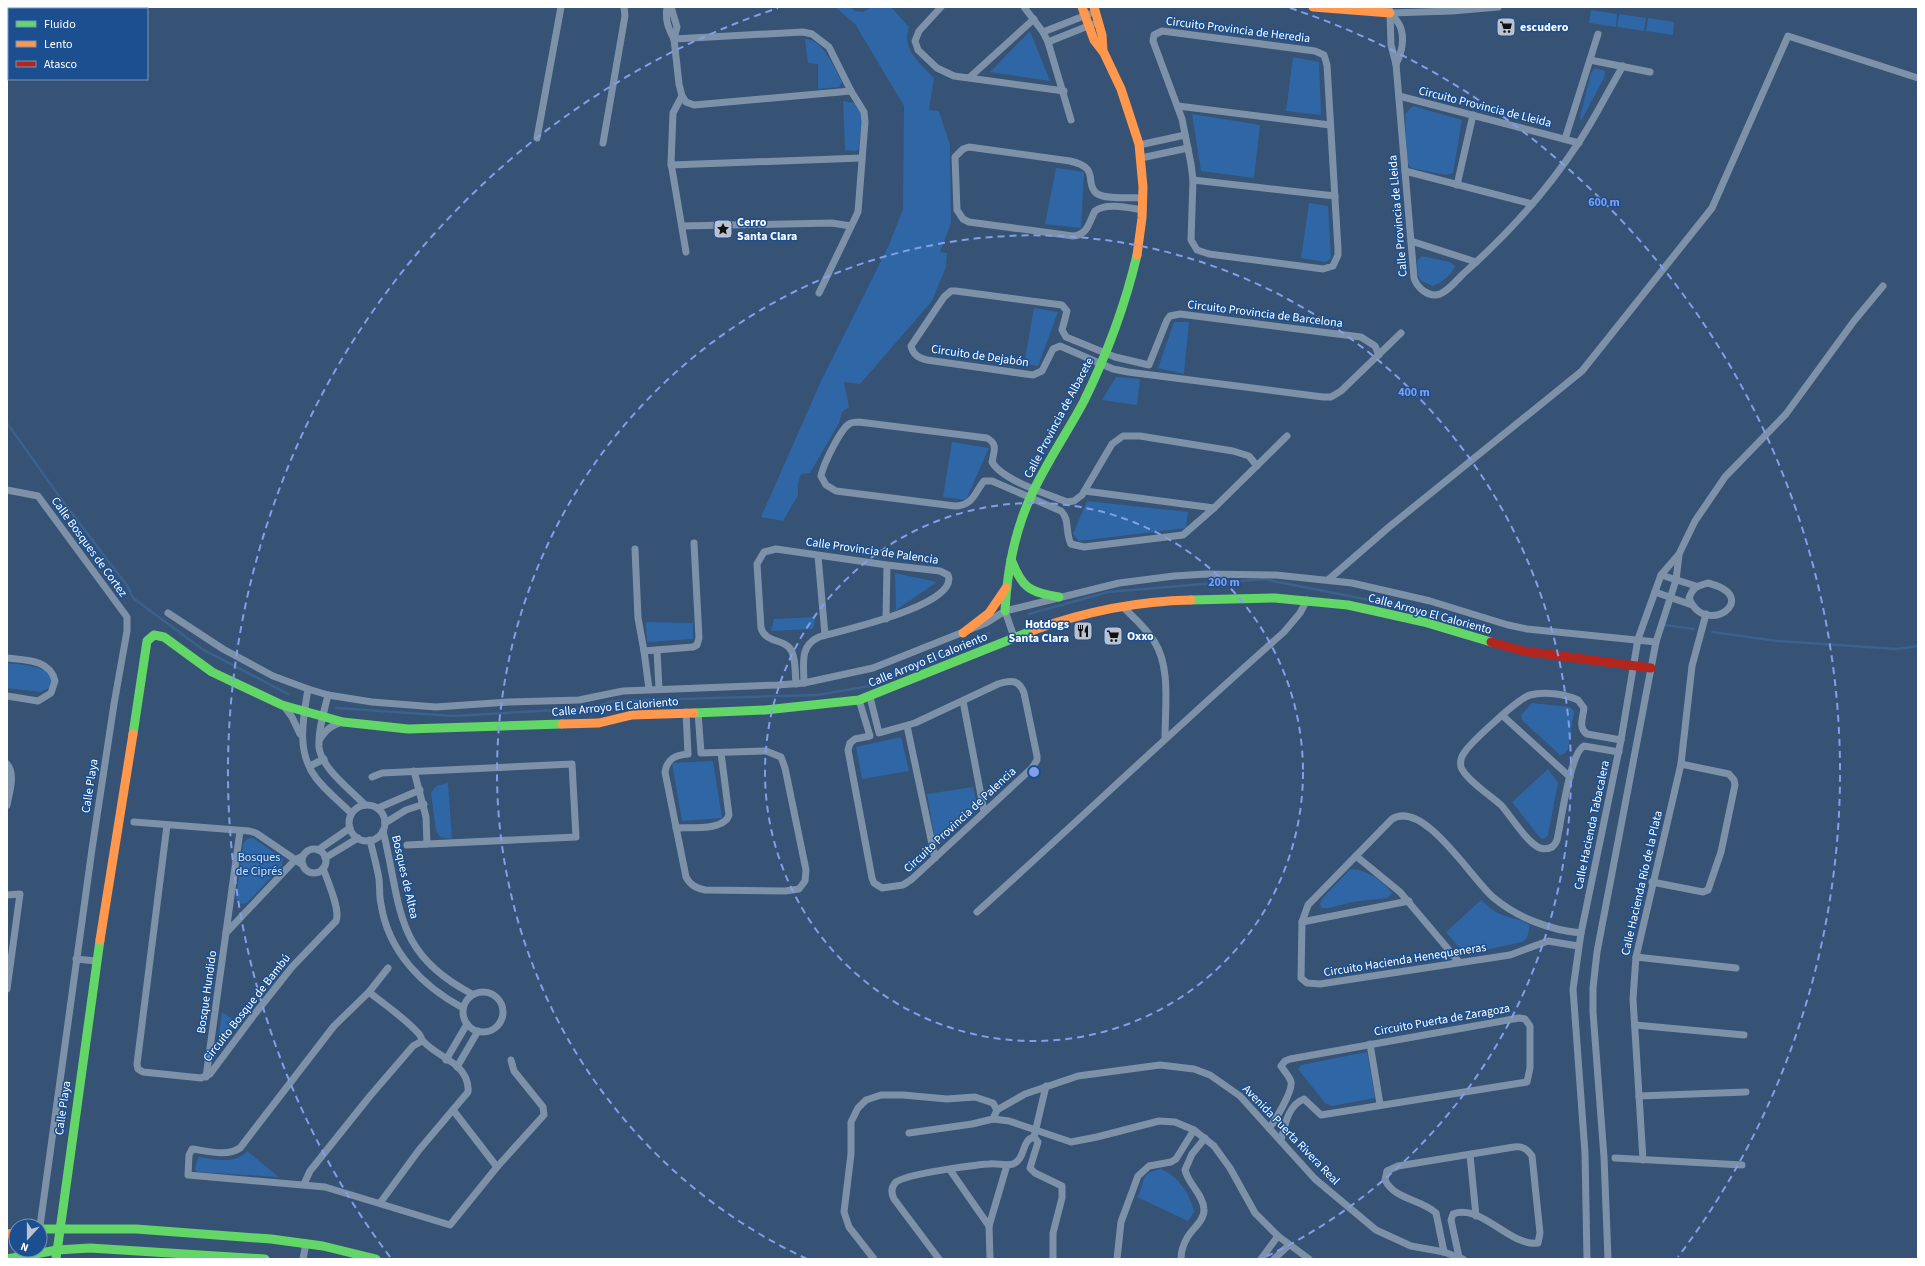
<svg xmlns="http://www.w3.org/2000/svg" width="1925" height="1266" font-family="'Source Sans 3',sans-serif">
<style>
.green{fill:#2f66a5}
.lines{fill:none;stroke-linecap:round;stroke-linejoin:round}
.stream{stroke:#3b618d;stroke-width:2.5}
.street{stroke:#7d92a8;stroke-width:7}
.fast{stroke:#63d668;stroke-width:9}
.slow{stroke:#ff974d;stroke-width:9}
.jam{stroke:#b3261e;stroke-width:9}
.ring{fill:none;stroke:#839eea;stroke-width:2;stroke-dasharray:7 5}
.labels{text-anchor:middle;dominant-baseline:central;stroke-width:3;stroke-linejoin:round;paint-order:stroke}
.poi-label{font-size:12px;font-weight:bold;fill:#fff;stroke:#1b4f8f;text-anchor:start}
.street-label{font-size:12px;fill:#fff;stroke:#1b4f8f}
.park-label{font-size:12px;fill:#cfe3fa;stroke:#1b4f8f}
.centre{fill:#839eea;stroke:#1b4f8f;stroke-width:2}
.ring-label{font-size:12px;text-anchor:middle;font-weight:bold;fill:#839eea;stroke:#1b4f8f;stroke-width:3;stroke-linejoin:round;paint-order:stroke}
</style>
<rect width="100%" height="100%" fill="#365274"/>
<g class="green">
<path d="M835,7H850L855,11L863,12L872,7H891L909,27C901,49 920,63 934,78L929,110L939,111L950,145L951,223L940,252L947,253L946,267L932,301L860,384L844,382L849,407L842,412L839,423L810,473L801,474L798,484V495L783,521L761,517L822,379L889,245L903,209L904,106L855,24Z"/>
<path d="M1591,10L1617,14L1616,27L1589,23Z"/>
<path d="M1619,14L1646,18L1644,31L1617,27Z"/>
<path d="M1648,18L1674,22L1673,35L1646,31Z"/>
<path d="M1030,31L1050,81L990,72Z"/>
<path d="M805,39C823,39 835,69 842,82L839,87L818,89V64L808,63Z"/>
<path d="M1293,57L1319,62L1321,115L1286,111Z"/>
<path d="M1595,68L1605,71L1604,78L1581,121L1580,116L1591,73Z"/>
<path d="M843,101L854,103L862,115L859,149L856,151L845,150Z"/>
<path d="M1413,106L1462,120L1453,173L1446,175L1411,168L1407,162L1405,114Z"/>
<path d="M1192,114L1260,125L1254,178L1201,171Z"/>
<path d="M1056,168L1084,172L1081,228L1045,224Z"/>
<path d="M1309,203L1328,206L1331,258L1326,262L1301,258Z"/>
<path d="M1422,256L1450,262L1455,266C1453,274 1441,283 1433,286C1415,279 1418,278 1417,260Z"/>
<path d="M1034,308L1058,312L1038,366L1024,364Z"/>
<path d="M1174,322H1189L1184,374L1158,368Z"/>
<path d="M1116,377L1140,379L1137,405L1102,400Z"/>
<path d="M952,442L989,448L966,500L943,497Z"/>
<path d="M1087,501L1188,512L1186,528L1079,541L1073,534Z"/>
<path d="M895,573L937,582L896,610Z"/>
<path d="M816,617L813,629L771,631L774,619Z"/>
<path d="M646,622L693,623V639L647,642Z"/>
<path d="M7,663C17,664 48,666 52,677C52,680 51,684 51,687L41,692L7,688Z"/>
<path d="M1532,703L1570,707L1574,711L1568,749L1564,754L1560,755L1522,720L1521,715Z"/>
<path d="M901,737L909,771L862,779L856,747Z"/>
<path d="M713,761L722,818L682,821L672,763Z"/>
<path d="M1548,769L1558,783L1548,835L1544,839L1540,838L1512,802Z"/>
<path d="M448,783L452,839L440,837L436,831L431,793L436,786Z"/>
<path d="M973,787L978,808L936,845L927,794Z"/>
<path d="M253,838L279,856L283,860L282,865L247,903L241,904L236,898L243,844L247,839Z"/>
<path d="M1350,869C1366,869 1383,881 1392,893L1387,898L1352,902L1330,908H1321L1320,904L1322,899Z"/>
<path d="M1481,900C1488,906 1494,912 1502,915C1512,919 1523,919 1530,926L1527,938L1522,942L1467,954L1463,952L1446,932Z"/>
<path d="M222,1012L237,1022L227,1036L223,1037L219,1034Z"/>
<path d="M1367,1052L1375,1098L1332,1106L1325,1103L1298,1069L1301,1065Z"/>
<path d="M247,1151L279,1177L198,1172L195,1170L197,1160L199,1157C216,1159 235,1165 247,1151Z"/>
<path d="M1161,1169C1178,1176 1191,1195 1194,1212L1188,1221L1137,1197C1148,1180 1136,1175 1161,1169Z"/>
</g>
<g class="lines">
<g class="stream">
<path d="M7,423L59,496L128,587L133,598L202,649L288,694"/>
<path d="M1029,614L1108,592L1263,579L1445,615L1479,628"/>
<path d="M1665,625L1694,629"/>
<path d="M1712,632L1777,641L1897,649L1918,646"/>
<path d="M336,708L453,716L593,708L613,701L817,695L870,686L989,633"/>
</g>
<g class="street">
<path d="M667,7C665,20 668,28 674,39"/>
<path d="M671,7L677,27L674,39L679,84L682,96L686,102L694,105L851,91"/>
<path d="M941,7L919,31L915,41L918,50L937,68L954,76L1064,91"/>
<path d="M1024,7L1043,32L1048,42L1071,120"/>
<path d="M1388,7C1391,14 1397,20 1400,26C1405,38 1402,53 1396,64"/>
<path d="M1390,13L1391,45L1396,64L1414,278C1417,288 1429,298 1440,294C1448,291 1457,280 1463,274C1507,235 1547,191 1579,142C1595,118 1608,91 1623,66"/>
<path d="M1390,13L1452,11L1498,7"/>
<path d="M1162,31L1315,51L1324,55L1327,65L1338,249V255L1333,266L1323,269L1209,254L1197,250L1191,240L1193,180L1191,164L1182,119L1153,41L1154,35Z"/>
<path d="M1043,32L1089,14"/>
<path d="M674,39L803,32L812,34L829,47L851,91L864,112L865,122L858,212L819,293"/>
<path d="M1048,42L1093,24"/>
<path d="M1590,60L1650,72"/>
<path d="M970,77L1034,19"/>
<path d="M682,96L673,113L671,163L686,252"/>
<path d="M1399,96L1579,143"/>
<path d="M1178,106L1330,125"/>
<path d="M537,138L561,7"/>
<path d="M1565,139L1598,34"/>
<path d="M603,143L625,16L624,7"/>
<path d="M1139,145L1185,135"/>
<path d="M1141,158L1188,148"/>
<path d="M671,165L862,158"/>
<path d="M1405,171L1532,204"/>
<path d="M1193,180L1335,196"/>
<path d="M1457,185L1473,115"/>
<path d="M1143,210C1130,208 1106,202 1095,211C1089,222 1088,235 1073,236L969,222L963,219L957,210L955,157L963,149L969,147L1070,161C1101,168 1084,182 1096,193C1104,200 1133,197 1143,198"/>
<path d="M682,226L832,223L851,226"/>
<path d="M1411,241L1476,262"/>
<path d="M1379,355L1375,346L1361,337L1180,314L1170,316L1167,320L1149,365L1115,357L1066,337L1062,330L1067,311L1062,305L956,291H951L944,297L911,346C913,355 919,358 927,360L1033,375L1042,371L1053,349L1060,346L1113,369L1128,372L1323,397H1331L1341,391L1401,333"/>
<path d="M1257,466L1249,456L1233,451L1140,436H1123L1112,444L1082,495L1074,501L1067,502C1047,494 1002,480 992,462C994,451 998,444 987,438L859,422C855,422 852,422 849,424C840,430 823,465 821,476L826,485L836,491L955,506C973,506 975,492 984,481H992L1061,511C1070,519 1065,533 1071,544L1084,547L1183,535L1214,508L1287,436"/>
<path d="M7,490L38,496L127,617V631L114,704L92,849L40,1226"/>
<path d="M1085,491L1214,508"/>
<path d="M635,549L638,618L644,651L649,689"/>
<path d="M818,556L825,635"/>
<path d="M1661,575L1696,586"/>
<path d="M1328,580L1389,527L1582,371L1712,208L1788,36L1918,78"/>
<path d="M1708,583C1764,597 1705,639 1689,598C1693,587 1697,586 1708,583Z"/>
<path d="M1655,592L1692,605"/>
<path d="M1123,607C1133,617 1146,628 1154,641C1171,667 1165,707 1165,738"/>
<path d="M1005,611L1014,637"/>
<path d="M168,613L223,649L273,676L308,689L328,695L372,702L436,707L509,702L579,700L623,691L778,685L804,683L873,668L986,623L1005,611L1119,583L1174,576L1206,574L1276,575L1352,583L1430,601L1508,625L1527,629L1656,642"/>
<path d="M886,619L887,565"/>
<path d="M657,650L659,689"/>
<path d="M644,651L693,647L697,645L699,638L694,543"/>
<path d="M7,658C25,660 50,659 55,681L51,693L38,701L7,696"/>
<path d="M796,684C795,674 796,661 792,652C786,638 766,644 761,628L757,564L764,552L776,549L887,565L940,571L948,575C960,605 840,631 819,637C799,646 804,664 804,683"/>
<path d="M308,689C303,719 296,752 316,778C326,791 340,802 351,813"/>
<path d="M328,695C324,712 318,730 319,747C321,768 351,790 365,805"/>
<path d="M859,700L870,736L855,739L850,743L848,750L872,878L874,883L882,888L903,885L912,879L1032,768L1037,760V756L1024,693C1019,679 1010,680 998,684L915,723L879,733L870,697"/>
<path d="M963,701L984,811"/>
<path d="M283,705L292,717L300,734"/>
<path d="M686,712L688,754C675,755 667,759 665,772L686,877C690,885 696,888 705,890L785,891L799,889L805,881L806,870L785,768L781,757L766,751L701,753L698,712"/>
<path d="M1503,716L1570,777"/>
<path d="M907,726L935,858"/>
<path d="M320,739C326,730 331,725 343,722"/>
<path d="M1619,752L1584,746C1570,752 1561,823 1557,840C1554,848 1548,850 1540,848C1527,843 1511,816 1501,805C1491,796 1465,779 1461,767C1460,762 1461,757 1464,753C1471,742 1519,698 1530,695C1544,691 1565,694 1578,700L1584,708C1583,717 1578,728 1587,734L1621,740"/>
<path d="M7,764C16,774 9,794 7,805"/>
<path d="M310,766L324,759"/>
<path d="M414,771L426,817L427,844"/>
<path d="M372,777L382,773L572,764L576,837L407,845"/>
<circle cx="367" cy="823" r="18"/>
<path d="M378,808L420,790"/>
<path d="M134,822L249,831L256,833L303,865"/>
<path d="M385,823L406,810L424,804"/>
<path d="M167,825L137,1064L138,1069L143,1072L201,1078L210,1074L254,1015L292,967L336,921C341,910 327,880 323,868"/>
<path d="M676,828C691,827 724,831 729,815L721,753"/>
<path d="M383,831C402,907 393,953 472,994"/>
<path d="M370,840C373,853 377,866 379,879C380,887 379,896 381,904C388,951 422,986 463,1008"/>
<circle cx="314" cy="861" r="12"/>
<path d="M318,850L350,828"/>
<path d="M1356,856L1400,892L1459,962"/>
<path d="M325,858L358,838"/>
<path d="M1652,882L1703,892L1708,890L1721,852L1735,785L1734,780L1729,774L1681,764"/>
<path d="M7,895L20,894L7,989"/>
<path d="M977,912C1080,819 1180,724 1284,632L1300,613L1307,600"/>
<path d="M1302,922L1409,901"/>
<path d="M226,933L295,860L303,856"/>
<path d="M1578,946L1548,941L1510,955L1320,984L1307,983L1301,978L1302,922L1308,905L1392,819C1424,799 1472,880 1494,898C1518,918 1550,930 1581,933"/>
<path d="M1636,957L1736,968"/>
<path d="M76,959L96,961"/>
<path d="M388,968L369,992L334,1026L240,1148C227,1157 207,1151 192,1149L189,1155L188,1175L325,1187L450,1225L497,1167L544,1115L543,1107L514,1071L511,1060"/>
<circle cx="483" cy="1012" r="20"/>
<path d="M369,992C385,1005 405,1018 419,1034C421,1036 421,1039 423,1041C433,1052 448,1058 458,1067C465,1074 469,1082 468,1092L419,1150L380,1203"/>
<path d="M1635,1025L1744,1035"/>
<path d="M1370,1044L1380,1104"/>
<path d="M446,1060L467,1024"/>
<path d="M457,1067L478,1031"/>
<path d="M206,1077L240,831"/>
<path d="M1046,1086L1034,1137L1038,1142L1030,1168L1035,1173L1062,1186V1198L1053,1233V1259"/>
<path d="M1639,1096L1746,1092"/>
<path d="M453,1110L497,1167"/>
<path d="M993,1119L997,1110L1025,1094L1078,1076L1160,1065L1194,1069L1210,1075L1240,1096L1315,1179L1376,1230L1411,1246L1444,1252L1463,1259"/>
<path d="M1269,1128C1275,1121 1293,1091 1291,1082C1290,1077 1284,1071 1281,1066L1285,1061L1290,1059L1519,1018L1525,1019L1530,1026V1068L1527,1082L1321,1115L1304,1099C1288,1105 1285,1125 1281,1140"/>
<path d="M909,1133L972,1124L993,1119L1009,1121L1071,1142L1097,1137L1159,1121L1175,1122L1194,1130L1214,1146L1230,1168L1255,1213L1278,1236L1309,1259"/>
<path d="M1470,1155L1476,1216"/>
<path d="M1615,1158L1742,1165"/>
<path d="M1643,1160L1633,999L1636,957L1681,764L1692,666L1706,614"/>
<path d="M950,1170L989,1226"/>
<path d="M304,1184L310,1171L370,1096L413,1046L422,1041"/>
<path d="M1444,1252L1436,1213C1421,1199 1395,1200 1385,1180L1387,1171L1398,1166L1514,1147C1523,1146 1527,1149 1532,1156L1540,1233L1538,1243C1510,1247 1481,1203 1453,1214L1451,1220L1459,1257"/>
<path d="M303,1259L306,1243"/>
<path d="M874,1259L849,1227L844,1212L851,1154V1122L858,1108L866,1100L881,1095H903L947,1099L975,1097L993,1103L997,1110"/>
<path d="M939,1259L894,1199C891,1193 891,1187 896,1182C906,1174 974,1165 989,1164C997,1163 1005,1166 1013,1164C1026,1159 1021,1140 1034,1137"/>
<path d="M990,1259L989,1226L1007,1165"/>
<path d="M1117,1259L1121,1222L1138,1176L1149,1166L1171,1162L1176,1159L1194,1130"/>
<path d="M1181,1259C1181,1251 1183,1245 1187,1238C1192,1229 1205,1220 1204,1209C1203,1194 1188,1184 1185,1170L1192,1154L1205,1138"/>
<path d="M1261,1259L1278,1236"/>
<path d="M1274,1259L1289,1245"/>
<path d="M1587,1259L1585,1153L1573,989L1581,933L1621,740L1638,639L1661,575L1679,554L1695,521L1725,477L1786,414L1854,321L1883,286"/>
<path d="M1608,1259L1604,1157L1593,1012V988L1597,952L1656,642L1676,580L1679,555"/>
</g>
<g class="fast">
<path d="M1011,559C1022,588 1029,592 1059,597"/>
<path d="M1191,600L1275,598L1348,605L1424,622L1491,642"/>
<path d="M1005,611C1007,571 1014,533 1031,496C1046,463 1067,433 1084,401C1107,354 1125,306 1137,255"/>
<path d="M694,713L765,710L859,700L1034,630"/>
<path d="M133,734L147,641L154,635L164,637L212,672L282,705L343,722L408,729L562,724"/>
<path d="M40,1229H136L271,1239L323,1246L376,1259"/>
<path d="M7,1259L57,1250L90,1248L265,1259"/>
<path d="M56,1259L100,940"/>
</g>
<g class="slow">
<path d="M1082,7L1094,40L1104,53L1121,89L1139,144L1143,187L1142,218L1137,255"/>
<path d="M1094,7L1102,35L1103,51"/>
<path d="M1313,7L1390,13"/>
<path d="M1034,630C1084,612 1138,601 1191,600"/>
<path d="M963,633L989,613L1006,588"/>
<path d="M562,724L599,723L632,715L694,713"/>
<path d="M100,940L133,734"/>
<path d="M7,1234L16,1233"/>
</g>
<path class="jam" d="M1491,642L1523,651L1651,668"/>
</g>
<g class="ring">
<circle cx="1034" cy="772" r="269"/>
<path d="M807 1259A537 537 0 1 1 1261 1259"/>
<path d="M390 1257A806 806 0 0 1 778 8M1290 8A806 806 0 0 1 1678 1257"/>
</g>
<defs>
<symbol id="supermarket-square" viewBox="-11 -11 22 22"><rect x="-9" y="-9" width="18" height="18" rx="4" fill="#b9c2ce" stroke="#1b4f8f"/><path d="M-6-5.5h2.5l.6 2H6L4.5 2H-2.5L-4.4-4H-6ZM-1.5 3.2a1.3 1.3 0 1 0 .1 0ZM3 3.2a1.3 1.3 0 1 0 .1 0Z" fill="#111"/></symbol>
<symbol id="sight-square" viewBox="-11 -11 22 22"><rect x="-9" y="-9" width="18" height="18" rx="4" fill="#b9c2ce" stroke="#1b4f8f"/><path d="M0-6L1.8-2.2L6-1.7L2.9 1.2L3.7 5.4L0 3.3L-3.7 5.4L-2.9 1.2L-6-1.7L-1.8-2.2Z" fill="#111"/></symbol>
<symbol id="restaurant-square" viewBox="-11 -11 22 22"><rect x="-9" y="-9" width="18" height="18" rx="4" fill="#b9c2ce" stroke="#1b4f8f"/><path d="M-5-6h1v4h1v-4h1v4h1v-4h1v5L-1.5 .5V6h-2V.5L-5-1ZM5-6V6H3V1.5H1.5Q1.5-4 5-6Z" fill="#111"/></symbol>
</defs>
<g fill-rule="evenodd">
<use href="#supermarket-square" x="1495" y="16" width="22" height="22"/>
<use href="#sight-square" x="712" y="218" width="22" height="22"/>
<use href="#restaurant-square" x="1072" y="620" width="22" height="22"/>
<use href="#supermarket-square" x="1102" y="625" width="22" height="22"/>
</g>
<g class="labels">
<g class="poi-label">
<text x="1520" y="27">escudero</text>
<text x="737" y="222">Cerro<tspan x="737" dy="14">Santa Clara</tspan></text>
<text x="1069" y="624" text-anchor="end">Hotdogs<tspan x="1069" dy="14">Santa Clara</tspan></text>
<text x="1127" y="636">Oxxo</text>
</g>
<g class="street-label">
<text transform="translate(1238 30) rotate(7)">Circuito Provincia de Heredia</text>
<text transform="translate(1485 107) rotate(14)">Circuito Provincia de Lleida</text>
<text transform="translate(1398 216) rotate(-95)">Calle Provincia de Lleida</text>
<text transform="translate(1265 314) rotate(7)">Circuito Provincia de Barcelona</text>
<text transform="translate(980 356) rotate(8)">Circuito de Dejabón</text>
<text transform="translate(1059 418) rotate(-62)">Calle Provincia de Albacete</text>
<text transform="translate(89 547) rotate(54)">Calle Bosques de Cortez</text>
<text transform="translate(872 551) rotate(8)">Calle Provincia de Palencia</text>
<text transform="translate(1430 614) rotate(15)">Calle Arroyo El Caloriento</text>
<text transform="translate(928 660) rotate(-22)">Calle Arroyo El Caloriento</text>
<text transform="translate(615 707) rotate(-5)">Calle Arroyo El Caloriento</text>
<text transform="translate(90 786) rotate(-81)">Calle Playa</text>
<text transform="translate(960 820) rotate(-43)">Circuito Provincia de Palencia</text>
<text transform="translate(1592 825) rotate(-78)">Calle Hacienda Tabacalera</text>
<text transform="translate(405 877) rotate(77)">Bosques de Altea</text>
<text transform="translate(1642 883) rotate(-77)">Calle Hacienda Río de la Plata</text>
<text transform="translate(1405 960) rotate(-9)">Circuito Hacienda Henequeneras</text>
<text transform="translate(207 992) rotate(-82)">Bosque Hundido</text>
<text transform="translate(247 1008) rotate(-52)">Circuito Bosque de Bambú</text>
<text transform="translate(1442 1020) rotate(-10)">Circuito Puerta de Zaragoza</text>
<text transform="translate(63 1108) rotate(-82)">Calle Playa</text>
<text transform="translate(1291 1135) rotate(46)">Avenida Puerta Rivera Real</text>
</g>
<g class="park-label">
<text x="259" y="857">Bosques<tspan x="259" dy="14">de Ciprés</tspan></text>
</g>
</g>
<circle cx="1034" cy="772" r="6" class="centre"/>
<g class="ring-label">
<text x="1604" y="206">600 m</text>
<text x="1414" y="396">400 m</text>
<text x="1224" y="586">200 m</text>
</g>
<rect width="1925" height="1266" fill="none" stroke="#ffffff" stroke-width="16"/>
<rect x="8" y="8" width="140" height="72" fill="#1b4f8f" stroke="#7695bc"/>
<rect x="16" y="21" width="20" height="6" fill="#63d668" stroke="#7695bc"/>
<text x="44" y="28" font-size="12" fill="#ffffff">Fluido</text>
<rect x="16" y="41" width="20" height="6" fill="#ff974d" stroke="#7695bc"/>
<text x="44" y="48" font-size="12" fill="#ffffff">Lento</text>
<rect x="16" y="61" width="20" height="6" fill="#b3261e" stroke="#7695bc"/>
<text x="44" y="68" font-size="12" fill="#ffffff">Atasco</text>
<g transform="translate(28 1238) rotate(201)"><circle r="19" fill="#1b4f8f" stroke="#7695bc"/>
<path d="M0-3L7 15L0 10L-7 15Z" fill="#b9c2ce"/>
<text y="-6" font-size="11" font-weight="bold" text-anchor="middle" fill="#ffffff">N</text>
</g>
</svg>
